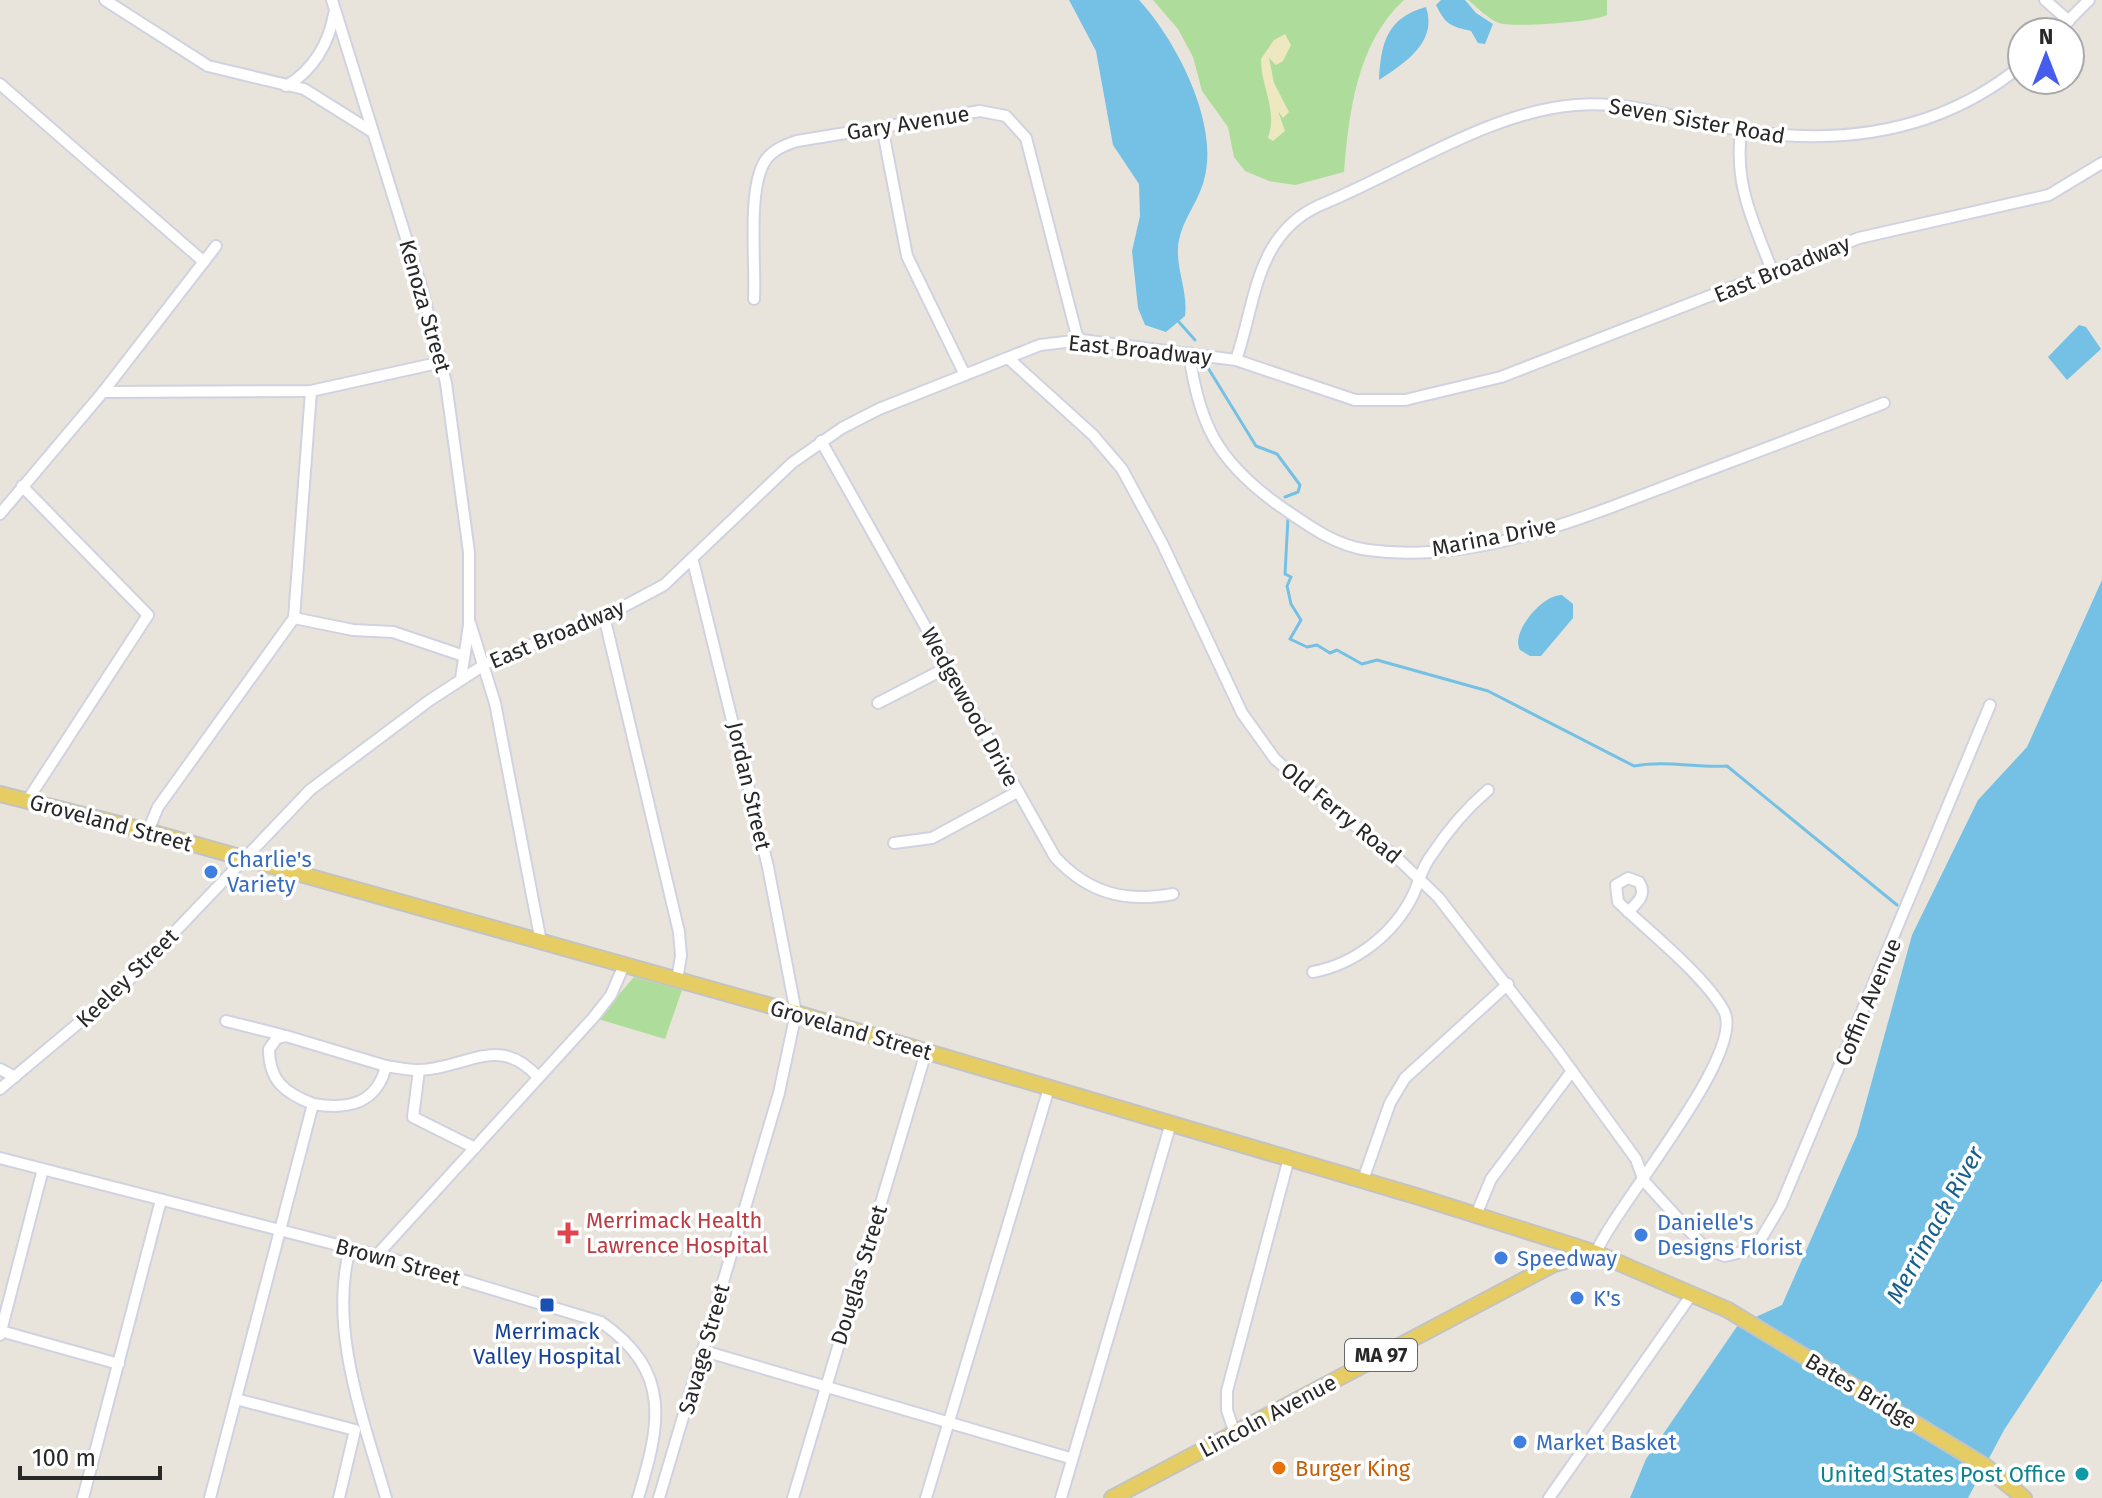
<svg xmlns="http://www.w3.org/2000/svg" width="2102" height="1498" font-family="'Fira Sans',sans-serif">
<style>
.green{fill:#aedc9a}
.sand{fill:#ede8bf}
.water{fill:#74c1e5}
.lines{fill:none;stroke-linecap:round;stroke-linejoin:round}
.stream{stroke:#74c1e5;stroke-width:3}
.minor-casing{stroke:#d0d2e0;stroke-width:14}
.major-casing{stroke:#c3c3c3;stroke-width:18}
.minor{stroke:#fff;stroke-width:10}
.major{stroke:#e5cd64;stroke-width:14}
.shop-dot{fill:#3f7fe0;stroke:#fff;stroke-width:3}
.health-dot{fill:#e0444e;stroke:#fff;stroke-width:3}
.transit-dot{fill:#1a4fb4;stroke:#fff;stroke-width:3}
.food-dot{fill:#e8710a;stroke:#fff;stroke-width:3}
.culture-dot{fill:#0f9aa8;stroke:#fff;stroke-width:3}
.labels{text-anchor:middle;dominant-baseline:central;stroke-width:7;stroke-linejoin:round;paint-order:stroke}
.shield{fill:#fff;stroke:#686868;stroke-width:2}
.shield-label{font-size:20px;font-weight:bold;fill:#282828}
.street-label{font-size:22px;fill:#282828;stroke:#fff}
.shop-label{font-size:22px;fill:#366cbe;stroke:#fff;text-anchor:start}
.health-label{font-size:22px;fill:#be3a42;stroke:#fff;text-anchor:start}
.transit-label{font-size:22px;fill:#164399;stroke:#fff}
.food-label{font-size:22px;fill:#c56008;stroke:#fff;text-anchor:start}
.culture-label{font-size:22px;fill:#0d838f;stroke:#fff;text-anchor:end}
.water-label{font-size:24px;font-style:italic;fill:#175f8d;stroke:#fff}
</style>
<rect width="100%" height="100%" fill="#e9e4db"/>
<g class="green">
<path d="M1153,0H1404C1357,43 1349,112 1344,172L1295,185L1269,181L1245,171L1234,157L1228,127L1202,91L1193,57L1178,29Z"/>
<path d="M1468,0H1607V15C1595,22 1511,28 1499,23C1488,19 1477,7 1468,0Z"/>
<path d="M634,977L682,990L665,1039L598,1019Z"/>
</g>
<path class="sand" d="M1285,34L1291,45L1283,61L1276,65L1269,58L1274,83L1289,112L1283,118L1278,111L1285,131L1273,141L1268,138C1278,110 1261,88 1261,59L1274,40Z"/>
<g class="water">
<path d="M1069,0H1139C1176,40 1220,124 1204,180C1198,204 1179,223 1178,249C1177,272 1188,292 1185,316L1166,332L1145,325L1138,308L1132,251L1140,216L1139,184L1113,145L1096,51Z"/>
<path d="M1441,0H1465L1476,13L1493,24L1485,44L1478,43L1471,31C1450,26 1446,25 1436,5Z"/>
<path d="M1426,7C1438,42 1405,63 1379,80C1381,44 1386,18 1426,7Z"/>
<path d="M2079,325L2086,327L2101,349L2067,380L2048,357Z"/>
<path d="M2102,580V1281L2004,1430L1968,1498H1630L1646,1459L1738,1325L1782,1305L1857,1135L1912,935L1978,800L2027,747Z"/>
<path d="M1562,595L1573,604V618L1541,656H1530L1520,650C1510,632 1543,594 1562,595Z"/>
</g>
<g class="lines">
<g class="stream">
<path d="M1179,322L1195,340"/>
<path d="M1205,363L1256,446L1277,454L1300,485L1298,492L1285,497"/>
<path d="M1288,518L1285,574L1291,577L1287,586L1291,604L1301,620L1290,639L1307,647L1317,645L1330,653L1337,650L1362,664L1377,660L1488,691L1634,766C1666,760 1695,768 1727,766L1897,905"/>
</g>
<defs>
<g id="minor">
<path d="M105,0L208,66L304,89L371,131"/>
<path d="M332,0L421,286L446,383L469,552V625L461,679"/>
<path d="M2045,0L2069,21"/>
<path d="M2057,32L2089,0"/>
<path d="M0,84L204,262"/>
<path d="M286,86C313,71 329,43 334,14"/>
<path d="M882,126L907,256L965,375"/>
<path d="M1741,131C1734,186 1754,223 1773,273"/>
<path d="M754,299C756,264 747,189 765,161C772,150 785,145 797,141L980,111L1006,116L1026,138L1078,340"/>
<path d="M1189,353C1199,425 1218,461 1277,504C1306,524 1333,545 1368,550C1476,565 1587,516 1685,479C1751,454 1818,429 1884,403"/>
<path d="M1008,358L1093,435L1122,469L1162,543L1242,713L1275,759L1331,808L1393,854L1438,897L1556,1049L1636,1159L1644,1181L1706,1249L1725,1256L1746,1251L1759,1242L1781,1205L1990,705"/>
<path d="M1236,360C1256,302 1255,236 1318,206C1398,174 1490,111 1576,105C1624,101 1667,115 1713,125C1823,148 1932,139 2022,65"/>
<path d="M103,392L311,391L442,362"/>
<path d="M821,441L1055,857C1088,893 1125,903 1173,894"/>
<path d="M22,486L148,615L27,801"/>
<path d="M0,514L103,392L216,246"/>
<path d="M604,616L679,932L681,956L677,980"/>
<path d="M294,618L353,630L393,632L464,656"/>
<path d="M470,623L495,703L541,942"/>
<path d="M878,703L948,667"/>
<path d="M148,831L158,807L294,618L311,391"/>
<path d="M894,843L932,838L1017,792"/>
<path d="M1313,972C1355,964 1394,934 1413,895C1419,882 1422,867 1431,856C1446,833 1467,808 1488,790"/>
<path d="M226,1021L282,1035"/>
<path d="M386,1066C403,1069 419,1072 436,1068C478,1060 503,1039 538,1077"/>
<path d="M0,1069L15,1077"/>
<path d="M419,1070L413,1117L475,1148"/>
<path d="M0,1089L125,984L310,790L430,700L487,663L619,609L664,585L792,463L842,428L879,409L1040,345L1082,340L1236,360L1355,400H1405L1501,377L1859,238L2049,195L2102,163"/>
<path d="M0,1158L392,1259L601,1322C673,1372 660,1425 638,1498"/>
<path d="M1363,1180L1390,1103L1405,1078L1508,984"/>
<path d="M1476,1215L1491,1179L1572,1071"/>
<path d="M350,1248C328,1329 364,1421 386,1498"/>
<path d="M1596,1253C1614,1207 1747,1054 1724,1011C1705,976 1648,931 1618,902L1616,885L1628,878L1639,882C1647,895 1638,902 1628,912"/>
<path d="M377,1255L593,1018L611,995L624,965"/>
<path d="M1,1331L119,1364"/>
<path d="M0,1335L43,1169"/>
<path d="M704,1351L1070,1458"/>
<path d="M236,1399L355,1430L339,1498"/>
<path d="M1235,1434L1227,1410V1391L1289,1158"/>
<path d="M83,1498L161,1200"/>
<path d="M210,1498L313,1104C348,1110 377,1104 386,1066L286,1036L277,1038L269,1049C269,1081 285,1093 313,1104"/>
<path d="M659,1498L779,1093L796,1013L768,867L693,561"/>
<path d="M793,1498L926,1052"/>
<path d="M926,1498L1049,1088"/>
<path d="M1061,1498L1171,1123"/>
<path d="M1549,1498L1692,1294"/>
</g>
<g id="major">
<path d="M0,794L147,831L796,1013L1416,1196L1596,1253L1728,1310L1985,1466L2024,1498"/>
<path d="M1112,1498L1554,1264L1591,1254"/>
</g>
</defs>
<use href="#minor" class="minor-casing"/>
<use href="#major" class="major-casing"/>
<use href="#minor" class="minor"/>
<use href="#major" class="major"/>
</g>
<g class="shop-dot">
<circle cx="211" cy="872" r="8"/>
<circle cx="1641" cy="1235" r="8"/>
<circle cx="1501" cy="1258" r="8"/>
<circle cx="1577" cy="1298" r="8"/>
<circle cx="1520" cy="1442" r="8"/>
</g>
<path class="health-dot" d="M564 1221h8v8h8v8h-8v8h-8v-8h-8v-8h8z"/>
<rect class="transit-dot" x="539" y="1297" width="16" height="16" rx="4"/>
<circle class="food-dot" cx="1279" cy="1468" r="8"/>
<circle class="culture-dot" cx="2082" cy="1474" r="8"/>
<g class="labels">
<rect class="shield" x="1345" y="1339" width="72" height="32" rx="6"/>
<g class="shield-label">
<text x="1381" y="1355">MA 97</text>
</g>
<g class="street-label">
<text transform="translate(1697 121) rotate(10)">Seven Sister Road</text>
<text transform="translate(908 123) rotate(-9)">Gary Avenue</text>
<text transform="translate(1782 269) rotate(-22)">East Broadway</text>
<text transform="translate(425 306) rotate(74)">Kenoza Street</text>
<text transform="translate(1140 350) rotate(6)">East Broadway</text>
<text transform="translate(1494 537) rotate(-11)">Marina Drive</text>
<text transform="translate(557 634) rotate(-23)">East Broadway</text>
<text transform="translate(970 707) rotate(61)">Wedgewood Drive</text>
<text transform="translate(749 786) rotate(77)">Jordan Street</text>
<text transform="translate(1341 813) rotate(39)">Old Ferry Road</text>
<text transform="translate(111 823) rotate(15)">Groveland Street</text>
<text transform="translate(127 978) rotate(-44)">Keeley Street</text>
<text transform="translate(1868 1002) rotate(-67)">Coffin Avenue</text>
<text transform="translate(851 1030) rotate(16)">Groveland Street</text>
<text transform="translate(398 1262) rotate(15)">Brown Street</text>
<text transform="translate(859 1275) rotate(-73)">Douglas Street</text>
<text transform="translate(704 1349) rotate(-74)">Savage Street</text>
<text transform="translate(1861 1391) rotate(31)">Bates Bridge</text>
<text transform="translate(1268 1416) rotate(-28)">Lincoln Avenue</text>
</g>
<g class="shop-label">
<text x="227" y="859">Charlie's<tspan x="227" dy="25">Variety</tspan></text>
<text x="1657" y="1222">Danielle's<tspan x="1657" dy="25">Designs Florist</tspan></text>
<text x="1517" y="1258">Speedway</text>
<text x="1593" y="1298">K's</text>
<text x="1536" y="1442">Market Basket</text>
</g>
<g class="health-label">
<text x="586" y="1220">Merrimack Health<tspan x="586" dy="25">Lawrence Hospital</tspan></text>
</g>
<g class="transit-label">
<text x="547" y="1331">Merrimack<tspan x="547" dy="25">Valley Hospital</tspan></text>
</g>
<g class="food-label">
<text x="1295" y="1468">Burger King</text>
</g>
<g class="culture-label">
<text x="2066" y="1474">United States Post Office</text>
</g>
<g class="water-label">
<text transform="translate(1935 1225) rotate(-61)">Merrimack River</text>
</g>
</g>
<g transform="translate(2046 56)"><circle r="38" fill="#ffffff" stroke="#a9a9a9" stroke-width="2"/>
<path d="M0-6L14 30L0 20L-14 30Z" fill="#455cec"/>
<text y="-12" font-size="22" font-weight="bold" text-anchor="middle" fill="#282828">N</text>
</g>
<path d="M20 1466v12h140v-12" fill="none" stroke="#282828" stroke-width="4"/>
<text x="32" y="1466" font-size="24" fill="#282828" stroke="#ffffff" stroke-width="6" paint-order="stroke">100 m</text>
</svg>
